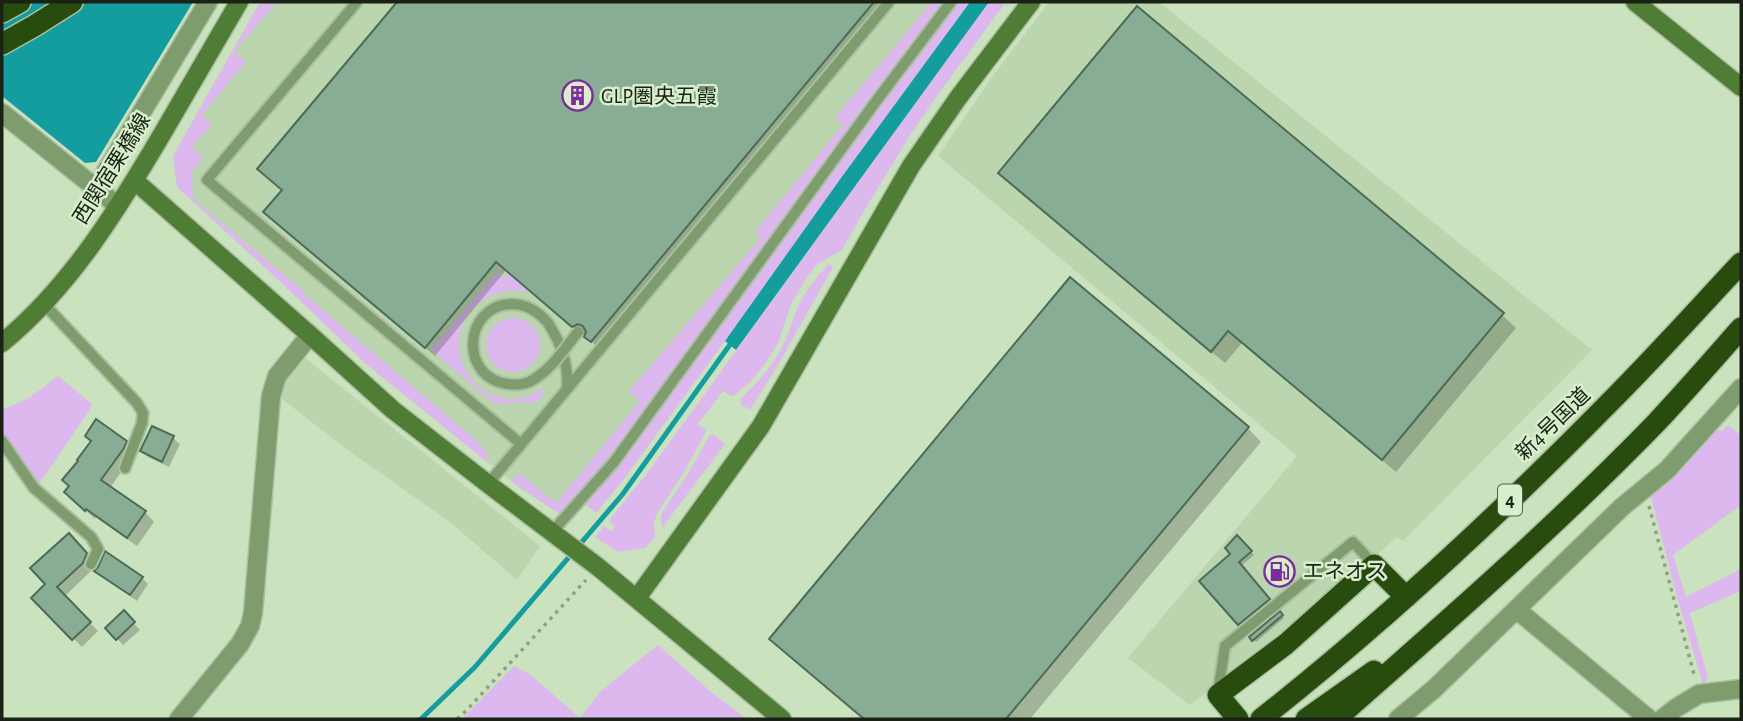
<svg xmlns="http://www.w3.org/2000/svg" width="1743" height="721" font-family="'Alegreya Sans','Noto Sans JP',sans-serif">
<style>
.built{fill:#bbd5ae}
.green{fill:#ddb8ee}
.water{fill:#149d9e}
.shadow{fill:#0003}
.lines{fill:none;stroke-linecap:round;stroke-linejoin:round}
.stream{stroke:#149d9e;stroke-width:5}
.building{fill:#89ac94;stroke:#4b6c56;stroke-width:2}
.lane-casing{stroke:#abbfa0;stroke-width:14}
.street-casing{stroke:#abbfa0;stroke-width:21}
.secondary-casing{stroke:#abbfa0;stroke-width:21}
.highway-casing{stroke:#abbfa0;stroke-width:24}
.path{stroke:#90a286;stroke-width:3.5;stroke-dasharray:3.5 5;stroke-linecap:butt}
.lane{stroke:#7e9c6e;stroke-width:10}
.street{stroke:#7e9c6e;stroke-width:18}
.secondary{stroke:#507d36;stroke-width:18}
.highway{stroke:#284c0e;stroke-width:21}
.lane-bridge-casing{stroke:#abbfa0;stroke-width:14;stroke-linecap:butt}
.lane-bridge{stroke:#7e9c6e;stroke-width:10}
.labels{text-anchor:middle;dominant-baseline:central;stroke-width:5;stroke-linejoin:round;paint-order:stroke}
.shield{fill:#d8efcc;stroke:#52604c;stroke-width:2}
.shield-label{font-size:19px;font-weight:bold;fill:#192215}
.poi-label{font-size:21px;fill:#192215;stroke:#d8efcc;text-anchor:start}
.street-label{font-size:21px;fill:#192215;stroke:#d8efcc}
</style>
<rect width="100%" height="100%" fill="#cbe2bf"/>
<g class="built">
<path d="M260,2H943L880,85L609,460L561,515L520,488L365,363L285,286L177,187L173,156Z"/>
<path d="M1049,2H1159L1592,350L1403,541L1397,537L1297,624L1190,705L1128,658L1297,456L938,156L992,77Z"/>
<path d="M305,358L540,546L517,580L450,522L352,453L278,396L282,381L295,364Z"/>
</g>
<g class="green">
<path d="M260,2H277L239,46L235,53L246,62L202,115L212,125L192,147L203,158L192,171L193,199L304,291L303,293L477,441L485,450L488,459L487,462L365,363L285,286L177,187L173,156Z"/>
<path d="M932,2H943L880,85L609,460L561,515L512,481L519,473L556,503L640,401L629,391L761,238L755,232L843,125L835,118Z"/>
<path d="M957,2H970L841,178L725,341L621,483L596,513L585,504L618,466L892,88Z"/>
<path d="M989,2H1006L939,93L909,137L864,211L842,250L816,265L806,279L791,304L778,343L765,364L753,379L735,395L731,396L723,391L698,424L707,430L684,472L657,514L654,523L655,537L645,548L618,552L595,537L604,526L611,531L615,527L611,523L610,519L651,468Z"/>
<path d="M829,264L833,267L778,365L750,410L741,404V398C756,384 770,369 780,351C787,339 790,327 795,314C802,295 814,279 829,264Z"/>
<path d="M497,272L504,278L508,273L527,289L525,292C510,289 496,292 483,300C431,335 471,413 527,397C532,395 537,392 542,389L545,393L536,402L495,404L431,350Z"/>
<circle cx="513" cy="345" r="27"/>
<path d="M58,376L93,405L39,484L31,477L2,433V410L29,398Z"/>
<path d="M1728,425L1741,436V505L1673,555L1686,597L1741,569V591L1690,613L1708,678L1703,685L1679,604L1650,493L1715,429L1722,431Z"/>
<path d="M713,434L725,444L662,528L661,516L662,513L689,472L709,436Z"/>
<path d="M658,645L711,692L747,719H462L514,666L531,675L580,718L600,692Z"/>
</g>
<g class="water">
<path d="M2,2H193L96,162L85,163L2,96Z"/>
<path d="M970,2H989L736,350L725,341L841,178Z"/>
</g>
<g class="shadow">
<path d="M399,2H892L596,346L585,335H583L506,270L435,356L275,221L284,190L260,169Z"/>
<path d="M1014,186L1502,315L1516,328L1396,472L1242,343L1225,363Z"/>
<path d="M153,428L173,438L180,444L169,467L148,457L142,451Z"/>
<path d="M1248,428L1261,442L1030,719H864L784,652L771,639Z"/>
<path d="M126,443L135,452L110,488L145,512L154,522L137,546L96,517L95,519L75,501Z"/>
<path d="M68,535L95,563L91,571L64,597L98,631L82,647L34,598L48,585Z"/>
<path d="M1237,537L1254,555L1241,566L1271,603L1242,627L1201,582L1233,554Z"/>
<path d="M97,571L142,578L148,584L137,601L103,577Z"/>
<path d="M124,613L140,630L123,645L107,628Z"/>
<path d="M1280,614L1284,618L1256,642L1251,637Z"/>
</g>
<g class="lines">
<path class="stream" d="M421,719L475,667L622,495L734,339"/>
</g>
<g class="building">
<path d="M397,2H874L591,342L584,337L586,332L583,326L578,324L572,327L496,262L425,348L263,212L282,190L257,169Z"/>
<path d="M1137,6L1504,313L1382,460L1228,331L1211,352L998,173Z"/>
<path d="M1070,277L1249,427L1006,719H864L769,639Z"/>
<path d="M96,419L127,441L124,448L101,480L146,511L127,538L86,509L85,511L64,492L69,486L62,480L78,461L77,460L91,441L85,436Z"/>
<path d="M152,426L174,436L162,462L140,451Z"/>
<path d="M69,533L87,553L83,563L57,587L91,622L72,640L31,598L45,584L30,568Z"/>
<path d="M1237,535L1252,551L1239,562L1270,599L1238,625L1199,581L1230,554L1225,548Z"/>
<path d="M105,551L143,577L130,595L94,571L98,567Z"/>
<path d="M124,610L135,622L116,640L105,628Z"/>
<path d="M1280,611L1283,615L1252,641L1249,637Z"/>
</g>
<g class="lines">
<defs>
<g id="lane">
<path d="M357,2L207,180L521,444"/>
<path d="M44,304L137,403L143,413L142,423L125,468"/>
<path d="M548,323C561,343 569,365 567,389"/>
<path d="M2,441L34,488L91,537L98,549L91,564"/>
<path d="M488,484L889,2"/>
<path d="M552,532L614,462L877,100L951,2"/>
<path d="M1218,692L1225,646L1353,542L1374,565"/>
</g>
<g id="street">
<path d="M2,113L118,206"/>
<path d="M96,188L208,2"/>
<path d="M1517,610L1649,719"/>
<path d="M179,719L240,644L250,626L253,613L271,396L277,376L310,335"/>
<path d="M1398,719L1434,689L1622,507L1667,470L1741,388"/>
<path d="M1662,719L1676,708L1699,694L1741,689"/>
</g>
<g id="secondary">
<path d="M1635,2L1741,87"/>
<path d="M135,181L310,335L393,410L488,484L598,567L782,719"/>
<path d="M2,343C70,287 116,212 161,136C187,91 213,46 239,2"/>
<path d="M637,598L761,426L911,166L958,98L1031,2"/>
</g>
<g id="highway">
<path d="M2,12L20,2"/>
<path d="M2,44L34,26L72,2"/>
<path d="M1238,719L1218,695L1286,644L1374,565L1406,597"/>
<path d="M1261,719C1384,622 1500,514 1610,402C1655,357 1698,309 1741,263"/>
<path d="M1306,719L1374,671"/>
<path d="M1336,719C1445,623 1555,527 1656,423C1685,392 1713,360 1741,328"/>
</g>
</defs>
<use href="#lane" class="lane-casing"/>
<use href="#street" class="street-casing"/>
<use href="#secondary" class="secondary-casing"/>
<use href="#highway" class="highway-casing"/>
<g class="path">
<path d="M1649,506L1695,678"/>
<path d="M457,719L466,711L586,580"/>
</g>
<use href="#lane" class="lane"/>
<use href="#street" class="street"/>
<use href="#secondary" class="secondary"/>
<use href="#highway" class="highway"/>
<defs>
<path id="lane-bridge" d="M548,323C538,311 527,304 511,304C463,306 459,378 508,384C515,385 522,385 529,382C550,372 564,349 578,332"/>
</defs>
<use href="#lane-bridge" class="lane-bridge-casing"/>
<use href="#lane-bridge" class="lane-bridge"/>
</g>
<defs>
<symbol id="building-ring" viewBox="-11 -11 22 22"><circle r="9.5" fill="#d8efcc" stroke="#7e2c9c" stroke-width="1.5"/><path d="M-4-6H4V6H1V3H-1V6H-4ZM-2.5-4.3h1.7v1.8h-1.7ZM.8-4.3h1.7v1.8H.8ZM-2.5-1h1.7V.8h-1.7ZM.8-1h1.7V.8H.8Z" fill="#7e2c9c"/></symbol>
<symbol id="fuel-ring" viewBox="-11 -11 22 22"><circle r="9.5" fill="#d8efcc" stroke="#7e2c9c" stroke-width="1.5"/><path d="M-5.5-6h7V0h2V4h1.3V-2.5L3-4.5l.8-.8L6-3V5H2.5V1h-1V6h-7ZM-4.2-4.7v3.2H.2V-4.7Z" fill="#7e2c9c"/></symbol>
</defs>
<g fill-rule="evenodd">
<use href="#building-ring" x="560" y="78" width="35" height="35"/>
<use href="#fuel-ring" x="1262" y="554" width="35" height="35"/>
</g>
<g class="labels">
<rect class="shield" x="1498" y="484.5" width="24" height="31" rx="5"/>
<g class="shield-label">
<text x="1510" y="500">4</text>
</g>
<g class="poi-label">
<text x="601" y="96">GLP圏央五霞</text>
<text x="1303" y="571">エネオス</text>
</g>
<g class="street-label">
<text transform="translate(112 169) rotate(-58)">西関宿栗橋線</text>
<text transform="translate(1553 424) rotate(-44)">新4号国道</text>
</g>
</g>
<rect width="1743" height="721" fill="none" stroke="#192215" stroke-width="7"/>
</svg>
